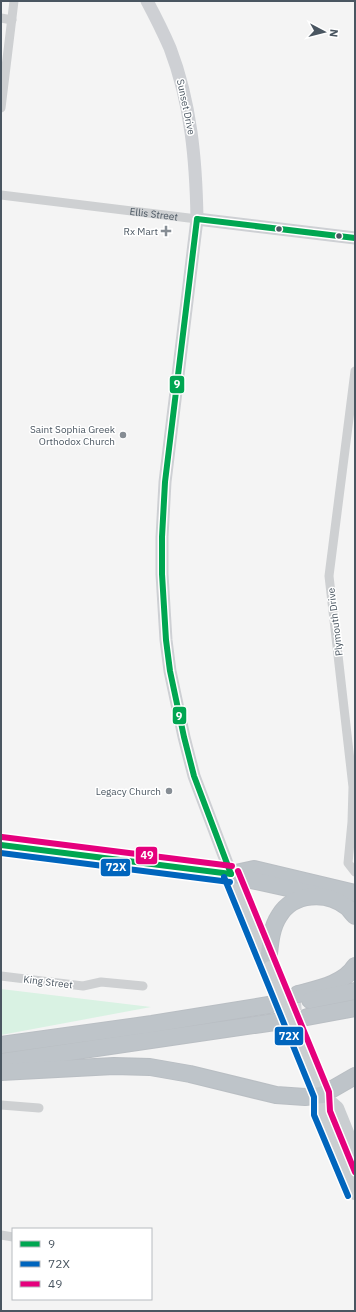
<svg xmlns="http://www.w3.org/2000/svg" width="356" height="1312" font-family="'IBM Plex Sans',sans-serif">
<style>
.green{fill:#d9f2e3}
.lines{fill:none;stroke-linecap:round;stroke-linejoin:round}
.highway-tunnel{stroke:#d2d4d7;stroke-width:16;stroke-dasharray:16 8;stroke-linecap:butt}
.highway-casing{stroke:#b9bec3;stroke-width:18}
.street{stroke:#ced0d2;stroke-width:9}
.secondary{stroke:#ced0d4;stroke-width:13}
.primary{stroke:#caced1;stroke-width:14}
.highway{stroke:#bec4c9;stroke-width:16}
.primary-bridge{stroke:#caced1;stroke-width:14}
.bus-1-casing{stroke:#fff;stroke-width:9}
.bus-2-casing{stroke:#fff;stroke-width:9}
.bus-3-casing{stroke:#fff;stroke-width:9}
.bus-1{stroke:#00a651;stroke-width:6}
.bus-2{stroke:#0065bd;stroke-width:6}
.bus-3{stroke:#e5007d;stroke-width:6}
.bus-dot{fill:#4a5661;stroke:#fff;stroke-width:1.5}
.poi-dot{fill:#868d94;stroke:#fff;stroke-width:1.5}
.labels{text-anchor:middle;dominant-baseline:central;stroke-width:3;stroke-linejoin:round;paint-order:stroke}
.street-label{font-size:10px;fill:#4a5661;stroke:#fff}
.poi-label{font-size:10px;fill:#4a5661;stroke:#fff;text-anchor:end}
.line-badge{stroke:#fff;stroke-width:1.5}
.badge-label{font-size:11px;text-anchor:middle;font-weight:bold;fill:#fff}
</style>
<rect width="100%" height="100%" fill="#f4f4f4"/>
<path class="green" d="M1,989L151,1007L1,1035Z"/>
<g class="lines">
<path class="highway-tunnel" d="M269,1005L301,1002"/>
<defs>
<g id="highway">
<path d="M231,874L254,869L355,893"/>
<path d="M233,874L251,880L315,894"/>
<path d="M268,963C270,947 270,930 279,916C293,892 327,891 347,907C350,910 352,913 355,916"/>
<path d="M298,994C317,989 344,984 355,966"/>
<path d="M310,1000L355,991"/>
<path d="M307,1017L355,1008"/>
<path d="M1,1045L152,1024L269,1005"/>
<path d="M1,1062L275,1022"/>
<path d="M1,1072L114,1066L150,1067L190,1074L276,1095L305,1097L322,1095L355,1076"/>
</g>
</defs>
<use href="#highway" class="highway-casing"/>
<g class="street">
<path d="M1,18L12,20"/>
<path d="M1,108L14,1"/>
<path id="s1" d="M1,195L197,219"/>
<path d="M355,371L329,576L353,787L352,822L348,863L355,872"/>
<path d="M1,976L83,986L101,982L143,986"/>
<path d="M1,1105L39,1108"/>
<path d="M1,1235L13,1237"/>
</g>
<g class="secondary">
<path d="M197,219L355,238"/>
<path d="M1,845L231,874L194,776L184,737L170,671L166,640L162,574V537L165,482L197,219C196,160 191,103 170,48C163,32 155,16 147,1"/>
</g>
<g class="primary">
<path d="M231,874L269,966"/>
<path d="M306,1056L322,1095V1113L355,1193"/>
<path d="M322,1095L337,1108L355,1152"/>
</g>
<use href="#highway" class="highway"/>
<path class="primary-bridge" d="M270,968L306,1056"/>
<defs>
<g id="bus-1">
<path d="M197,219L165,482L162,537V574L166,640L170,671L184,737L194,776L231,874"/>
<path d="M197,219L355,238"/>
<path d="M1,845L231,874"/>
</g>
<g id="bus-2">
<path d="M1,853L230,882"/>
<path d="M224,877L314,1097V1115L348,1196"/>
</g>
<g id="bus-3">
<path d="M2,837L232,866"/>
<path d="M238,871L329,1092L330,1111L355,1172"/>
</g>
</defs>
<use href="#bus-1" class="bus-1-casing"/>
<use href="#bus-2" class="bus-2-casing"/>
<use href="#bus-3" class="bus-3-casing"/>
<use href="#bus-1" class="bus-1"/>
<use href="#bus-2" class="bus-2"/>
<use href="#bus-3" class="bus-3"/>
</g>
<g class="bus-dot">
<circle cx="279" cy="229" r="3.5"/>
<circle cx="339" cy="236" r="3.5"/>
</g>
<g class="poi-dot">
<path d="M164 225h4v4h4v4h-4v4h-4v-4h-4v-4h4z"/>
<circle cx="123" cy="435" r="4"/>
<circle cx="169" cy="791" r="4"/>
</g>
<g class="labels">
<g class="street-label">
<text transform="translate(186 107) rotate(78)">Sunset Drive</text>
<text stroke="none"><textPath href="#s1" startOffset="154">Ellis Street</textPath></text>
<text transform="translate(335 622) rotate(-97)">Plymouth Drive</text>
<text transform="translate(48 982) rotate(7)">King Street</text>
</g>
<g class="poi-label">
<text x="158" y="231">Rx Mart</text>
<text x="115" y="429">Saint Sophia Greek<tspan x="115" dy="12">Orthodox Church</tspan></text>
<text x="161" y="791">Legacy Church</text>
</g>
</g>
<g class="line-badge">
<rect x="169" y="375" width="16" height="19" rx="4" fill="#00a651"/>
<rect x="172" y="706" width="15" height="19" rx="4" fill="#00a651"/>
<rect x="135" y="846" width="23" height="19" rx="4" fill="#e5007d"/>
<rect x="100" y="858" width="31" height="19" rx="4" fill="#0065bd"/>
<rect x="274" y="1026" width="30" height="20" rx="4" fill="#0065bd"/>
</g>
<g class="badge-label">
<text x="177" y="388">9</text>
<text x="179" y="720">9</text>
<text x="147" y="859">49</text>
<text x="116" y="871">72X</text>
<text x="289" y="1040">72X</text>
</g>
<rect width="356" height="1312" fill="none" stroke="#4a5661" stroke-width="4"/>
<rect x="12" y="1228" width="140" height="72" fill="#ffffff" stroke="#b7bbc0"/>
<rect x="20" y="1241" width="20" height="6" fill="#00a651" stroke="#b7bbc0"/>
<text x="48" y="1248" font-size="12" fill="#4a5661">9</text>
<rect x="20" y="1261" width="20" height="6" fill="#0065bd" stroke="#b7bbc0"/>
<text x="48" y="1268" font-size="12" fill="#4a5661">72X</text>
<rect x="20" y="1281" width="20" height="6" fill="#e5007d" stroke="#b7bbc0"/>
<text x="48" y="1288" font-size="12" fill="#4a5661">49</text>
<g transform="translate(324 32) rotate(97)" stroke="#ffffff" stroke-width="3" paint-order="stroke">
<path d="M0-3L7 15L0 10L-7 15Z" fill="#4a5661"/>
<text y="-6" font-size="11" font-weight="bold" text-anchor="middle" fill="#4a5661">N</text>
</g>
</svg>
